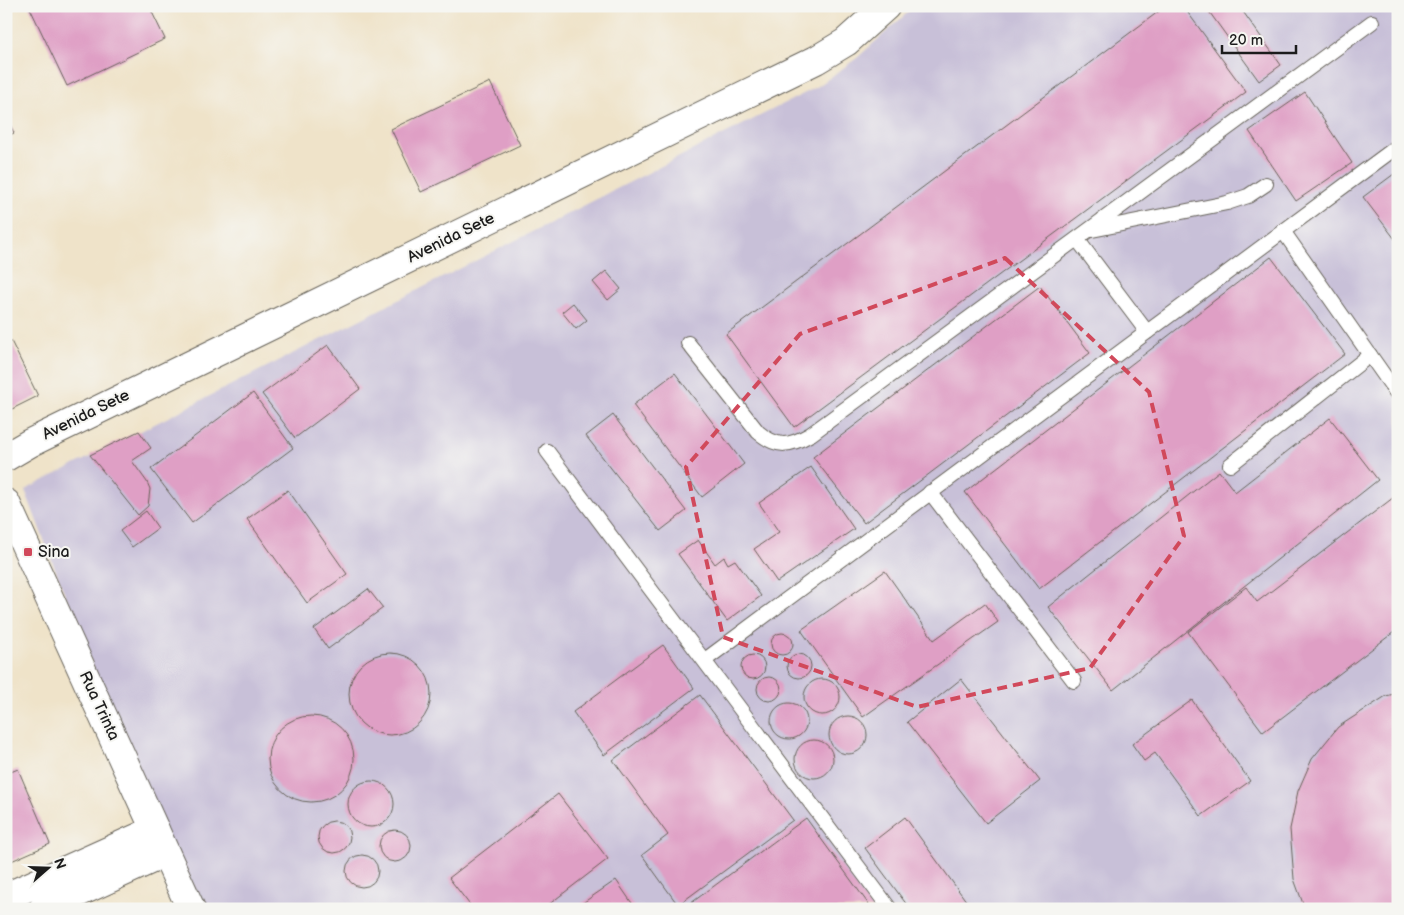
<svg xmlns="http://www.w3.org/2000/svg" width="1404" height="915" font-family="'Balsamiq Sans',sans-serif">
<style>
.industrial{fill:#c8c0d8}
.building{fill:#df9fc5}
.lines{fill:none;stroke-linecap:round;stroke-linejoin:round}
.service-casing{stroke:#666259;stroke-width:16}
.minor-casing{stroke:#666259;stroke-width:30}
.tertiary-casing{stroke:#666259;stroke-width:30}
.service{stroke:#fff;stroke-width:14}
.minor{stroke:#fff;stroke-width:28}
.tertiary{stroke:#fff;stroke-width:28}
.marked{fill:none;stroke:#d1495b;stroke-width:4;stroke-dasharray:10 6;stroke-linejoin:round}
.poi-dot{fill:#d1495b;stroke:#f6f6f2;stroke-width:2}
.labels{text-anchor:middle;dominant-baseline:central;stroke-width:4;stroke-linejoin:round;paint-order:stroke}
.street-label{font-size:16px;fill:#1c1c1c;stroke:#f6f6f2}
.poi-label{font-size:16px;fill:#1c1c1c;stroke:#f6f6f2;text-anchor:start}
</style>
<rect width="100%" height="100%" fill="#f6f6f2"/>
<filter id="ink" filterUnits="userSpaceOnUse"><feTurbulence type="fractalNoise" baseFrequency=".02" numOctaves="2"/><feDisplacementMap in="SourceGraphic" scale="10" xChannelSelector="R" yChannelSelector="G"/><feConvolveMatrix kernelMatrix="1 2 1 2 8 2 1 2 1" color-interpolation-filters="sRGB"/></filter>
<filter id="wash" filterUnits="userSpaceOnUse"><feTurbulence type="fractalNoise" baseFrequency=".0096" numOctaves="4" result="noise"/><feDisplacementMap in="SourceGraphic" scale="20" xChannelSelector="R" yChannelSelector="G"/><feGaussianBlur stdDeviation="1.12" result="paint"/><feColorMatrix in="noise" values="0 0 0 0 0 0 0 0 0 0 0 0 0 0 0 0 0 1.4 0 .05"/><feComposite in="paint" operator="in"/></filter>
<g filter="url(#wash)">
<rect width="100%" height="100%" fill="#efe3c9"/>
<path class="industrial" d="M915,6H1398V909H190L155,830L25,490L817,87L857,58Z"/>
<g id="blocks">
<g class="building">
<path d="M29,6H149L165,39L67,86Z"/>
<path d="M1166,6H1183L1246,92L794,427L726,334Z"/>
<path d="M1205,6H1239L1281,65L1259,81Z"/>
<path d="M490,82L520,145L421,192L391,129Z"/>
<path d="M1305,92L1352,163L1296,201L1249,131Z"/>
<path d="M6,117L14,133L6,137Z"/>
<path d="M1398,171V243L1363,197Z"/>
<path d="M1271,257L1345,354L1039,589L965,492Z"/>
<path d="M606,271L621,289L608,300L593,282Z"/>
<path d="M1040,286L1090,353L864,523L813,457Z"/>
<path d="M573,303L587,320L576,329L562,312Z"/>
<path d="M11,341L38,396L6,412V343Z"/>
<path d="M328,345L360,389L295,438L262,394Z"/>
<path d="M675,373L744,464L702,497L633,405Z"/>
<path d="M253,393L293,448L192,523L151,469Z"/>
<path d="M613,415L686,511L660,531L586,436Z"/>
<path d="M1330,418L1378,480L1113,690L1048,607L1219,471L1235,492Z"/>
<path d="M139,431L151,448L132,461L147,482L150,489L148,506L138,515L90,455Z"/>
<path d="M811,467L854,529L777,582L754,549L779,532L759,503Z"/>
<path d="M288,490L347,574L307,603L247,519Z"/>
<path d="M1398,494V629L1263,732L1188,632L1246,587L1257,602Z"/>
<path d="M146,511L158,528L132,547L120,531Z"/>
<path d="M698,540L715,564L724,557L728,564L735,560L761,596L727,621L678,554Z"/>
<path d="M885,571L934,640L985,603L998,622L863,717L801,630Z"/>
<path d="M368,589L383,608L328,649L314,629Z"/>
<circle cx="782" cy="644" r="11"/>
<path d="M663,645L694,688L604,755L573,712Z"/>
<circle cx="390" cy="694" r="41"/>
<circle cx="799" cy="666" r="12"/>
<circle cx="753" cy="667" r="12"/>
<circle cx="769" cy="689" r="12"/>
<circle cx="822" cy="697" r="18"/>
<path d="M961,679L1040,781L986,823L907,722Z"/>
<path d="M1398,693V909H1305L1294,879L1290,829L1298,791L1312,759L1338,727L1386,696Z"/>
<path d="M700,695L793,820L678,905L642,855L668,835L613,760Z"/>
<path d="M1192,700L1250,781L1201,816L1155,753L1144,761L1132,744Z"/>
<circle cx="789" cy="721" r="18"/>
<circle cx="848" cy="735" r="19"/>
<circle cx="311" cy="759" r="43"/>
<circle cx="814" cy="759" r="19"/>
<path d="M18,769L50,844L9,862L6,856V774Z"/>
<circle cx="371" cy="804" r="23"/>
<path d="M558,794L608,859L543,909H473L449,878Z"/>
<path d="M905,817L972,909H910L865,848Z"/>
<path d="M806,818L872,909H683Z"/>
<circle cx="334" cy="837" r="16"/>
<circle cx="395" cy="846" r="16"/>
<circle cx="362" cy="871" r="16"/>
<path d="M616,880L636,909H574Z"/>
</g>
</g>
</g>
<g filter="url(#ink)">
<use href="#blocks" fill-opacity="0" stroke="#666259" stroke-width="1"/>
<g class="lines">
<defs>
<g id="service">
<path d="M1092,230L1227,203L1248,196L1266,184"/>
<path d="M1283,231L1398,395"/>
<path d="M1077,239L1147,332"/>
<path d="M688,343L758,432C778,449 790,446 811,434L1372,22"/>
<path d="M547,451L890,909"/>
<path d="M1230,465L1370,355"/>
<path d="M930,492L1074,681"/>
<path d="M705,660L1398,146"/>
</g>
<g id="minor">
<path d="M6,897L155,830"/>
<path d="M43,909L165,853"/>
</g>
<g id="tertiary">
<path d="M6,457L30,443L816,60L846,42L886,6"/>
<path d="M6,503L191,909"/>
</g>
</defs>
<use href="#service" class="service-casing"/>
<use href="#minor" class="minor-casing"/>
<use href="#tertiary" class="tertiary-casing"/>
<use href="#service" class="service"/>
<use href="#minor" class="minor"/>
<use href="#tertiary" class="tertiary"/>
</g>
</g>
<path class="marked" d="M1005,258L1149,392L1184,536L1090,668L917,707L723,637L686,467L800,334Z"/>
<rect class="poi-dot" x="23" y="547" width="10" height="10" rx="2.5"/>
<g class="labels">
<g class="street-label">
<text transform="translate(451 238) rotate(-26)">Avenida Sete</text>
<text transform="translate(86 415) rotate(-26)">Avenida Sete</text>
<text transform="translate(99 706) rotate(65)">Rua Trinta</text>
</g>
<g class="poi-label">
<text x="38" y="552">Sina</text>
</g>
</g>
<rect width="1404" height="915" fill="none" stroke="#f6f6f2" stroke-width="25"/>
<g transform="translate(48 868) rotate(70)" stroke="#f6f6f2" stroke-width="4" paint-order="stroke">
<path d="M0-4L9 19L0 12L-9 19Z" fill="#1c1c1c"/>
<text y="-8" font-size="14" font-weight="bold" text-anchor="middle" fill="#1c1c1c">N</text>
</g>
<path d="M1222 45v8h74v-8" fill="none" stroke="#1c1c1c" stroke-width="2.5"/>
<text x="1229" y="45" font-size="15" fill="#1c1c1c" stroke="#f6f6f2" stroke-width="4" paint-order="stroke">20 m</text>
</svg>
